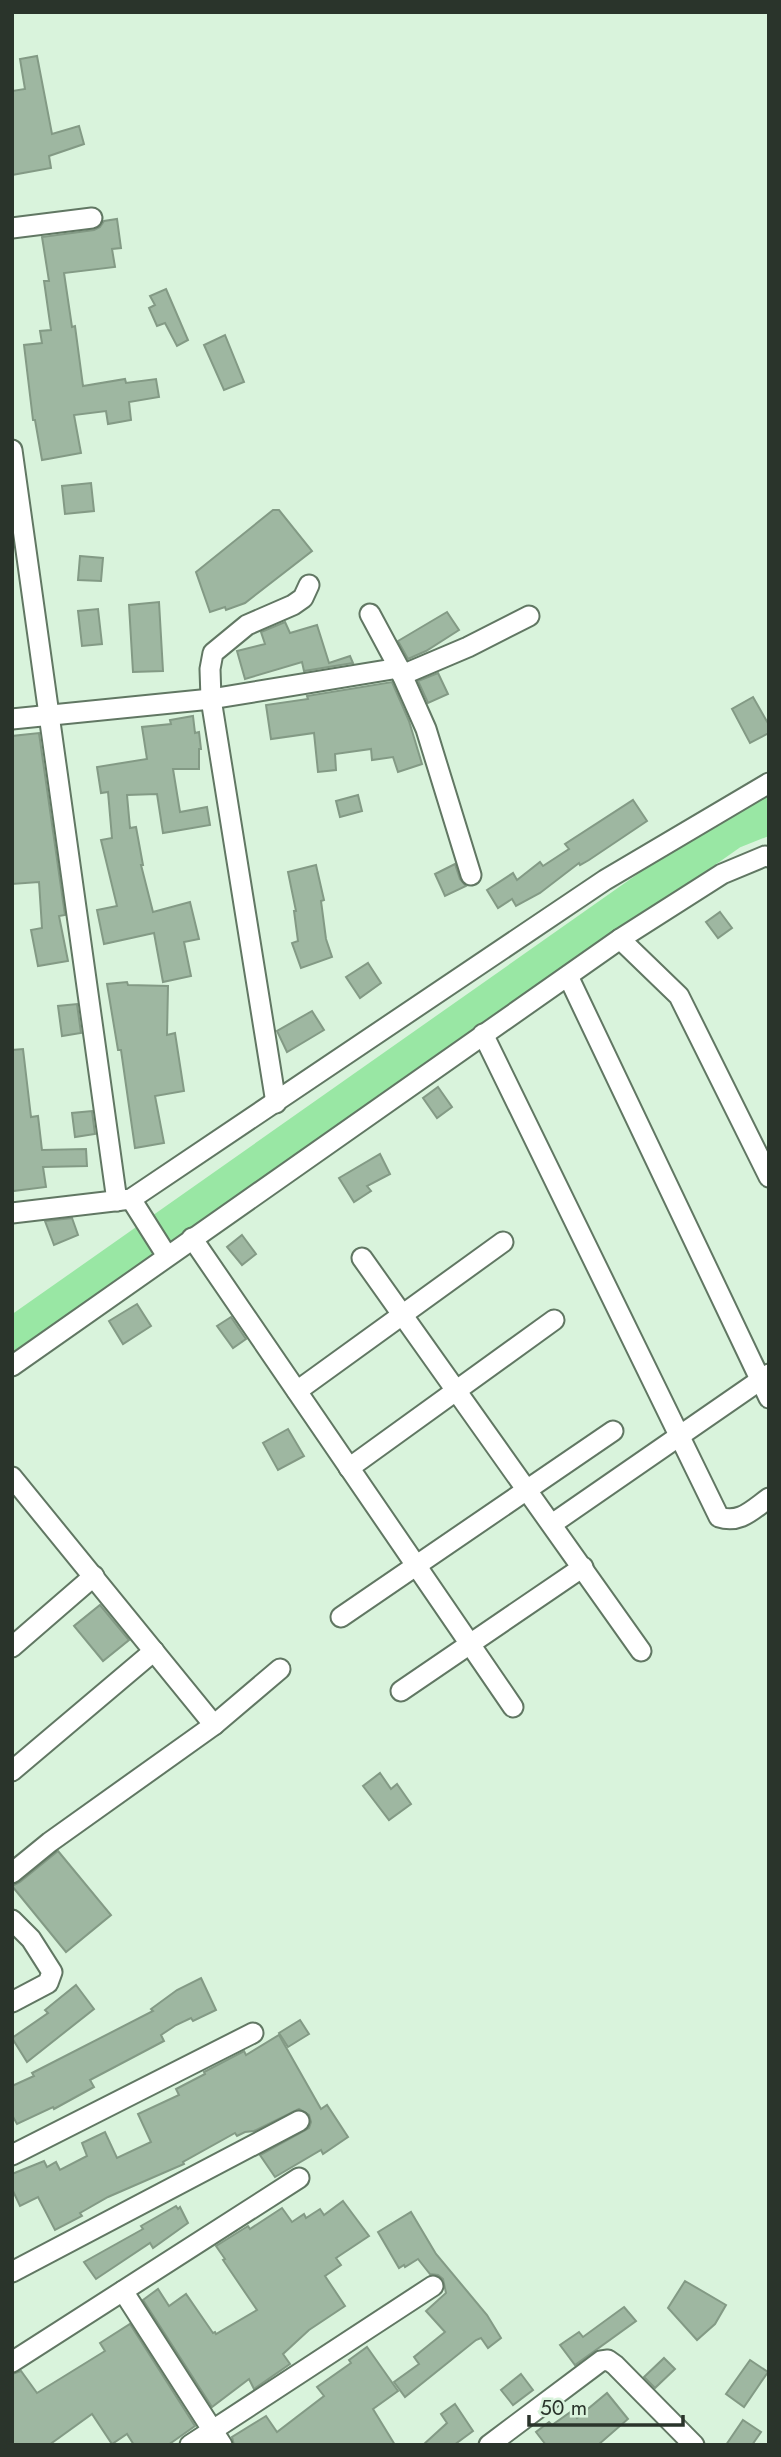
<svg xmlns="http://www.w3.org/2000/svg" width="781" height="2457" font-family="Jost,sans-serif">
<style>
.lines{fill:none;stroke-linecap:round;stroke-linejoin:round}
.river{stroke:#99e7a4;stroke-width:37}
.building{fill:#9eb7a1;stroke:#839a85;stroke-width:2}
.street-casing{stroke:#617763;stroke-width:23}
.street{stroke:#fff;stroke-width:19}
</style>
<rect width="100%" height="100%" fill="#d9f3dc"/>
<g class="lines">
<path class="river" d="M12,1337L731,831L769,816"/>
</g>
<g class="building">
<path d="M37,56L52,134L79,126L84,144L49,156L51,168L12,175V91L25,89L20,59Z"/>
<path d="M117,219L121,248L112,249L115,267L64,273L72,327L75,326L83,386L125,379L126,383L156,379L159,397L129,402L131,420L108,424L106,411L74,415L81,453L42,460L35,420H33L24,345L42,343L40,331L51,330L44,281H49L42,237L94,230L100,227L104,221Z"/>
<path d="M166,289L188,340L177,346L165,323L157,326L149,308L155,305L150,296Z"/>
<path d="M225,335L244,382L224,390L204,345Z"/>
<path d="M91,483L94,511L65,514L62,486Z"/>
<path d="M273,510H279L312,551L245,603L226,610L225,607L210,612L196,572Z"/>
<path d="M80,556L103,558L101,581L78,580Z"/>
<path d="M159,602L163,671L133,672L129,605Z"/>
<path d="M98,609L102,644L82,646L78,611Z"/>
<path d="M447,612L459,630L426,651L408,659L398,641Z"/>
<path d="M285,622L290,633L317,625L329,663L350,656L353,663L304,671L302,662L245,679L237,651L265,644L261,632Z"/>
<path d="M438,673L448,694L428,703L418,681Z"/>
<path d="M392,682L409,721L422,764L398,772L393,757L372,760L371,749L335,754L336,770L318,772L314,733L271,739L266,705L308,699L307,696Z"/>
<path d="M753,697L769,725V733L750,743L732,709Z"/>
<path d="M193,716L195,733L199,732L201,749H199V769H173L180,812L207,807L210,825L163,833L157,794L127,795L130,828L136,827L143,865H141L153,912L190,902L199,939L184,942L191,976L163,982L154,933L104,944L97,910L117,906L101,840L112,838L108,792L101,793L97,767L147,759L142,727L171,724L170,720Z"/>
<path d="M39,733L65,915L59,916L68,961L38,966L31,930L42,928L39,882L12,884V736Z"/>
<path d="M358,795L362,811L340,817L336,801Z"/>
<path d="M633,800L647,821L589,860L580,865L579,863L540,893L516,906L512,899L498,908L487,890L513,873L517,880L540,862L543,866L569,849L565,844Z"/>
<path d="M455,864L460,879L466,886L445,896L435,874Z"/>
<path d="M316,865L324,900L321,901L326,939L332,957L301,968L292,943L298,941L294,911H296L288,872Z"/>
<path d="M720,912L732,928L718,938L706,922Z"/>
<path d="M368,963L381,983L360,998L346,977Z"/>
<path d="M127,982L128,985L168,986L167,1035L175,1033L184,1091L155,1096L164,1143L135,1148L121,1050H118L107,984Z"/>
<path d="M77,1004L81,1033L62,1036L58,1006Z"/>
<path d="M312,1011L324,1030L287,1052L277,1031Z"/>
<path d="M23,1049L31,1117L38,1116L42,1150L86,1149L87,1166L43,1167L46,1187L13,1191L12,1050Z"/>
<path d="M438,1087L452,1107L437,1118L423,1098Z"/>
<path d="M92,1111L95,1134L75,1137L72,1113Z"/>
<path d="M380,1154L390,1174L367,1186L371,1191L354,1202L339,1178Z"/>
<path d="M72,1218L78,1235L54,1245L45,1221Z"/>
<path d="M242,1235L256,1254L242,1265L227,1247Z"/>
<path d="M137,1304L151,1326L123,1344L109,1321Z"/>
<path d="M231,1317L246,1339L233,1348L217,1326Z"/>
<path d="M288,1429L304,1456L278,1470L263,1443Z"/>
<path d="M100,1605L129,1640L103,1661L74,1626Z"/>
<path d="M380,1773L391,1789L397,1784L411,1804L389,1820L363,1786Z"/>
<path d="M58,1851L111,1915L66,1952L12,1886L20,1882Z"/>
<path d="M201,1978L216,2010L193,2021L191,2018L176,2025L161,2035L164,2041L90,2080L94,2087L54,2109L53,2107L17,2124L12,2115V2086L34,2076L32,2073L153,2011L151,2009L177,1990Z"/>
<path d="M76,1985L94,2009L27,2062L12,2038L48,2013L45,2010Z"/>
<path d="M300,2020L309,2034L288,2047L279,2033Z"/>
<path d="M279,2035L321,2109L327,2105L348,2137L323,2154L321,2150L275,2177L260,2155L309,2128L311,2122L309,2115L299,2109L254,2131L245,2132L237,2136L235,2133L183,2162L184,2164L108,2197L80,2213L82,2216L55,2230L38,2197L20,2206L12,2189V2174L44,2161L47,2167L56,2162L60,2170L87,2156L82,2143L105,2132L117,2158L151,2142L138,2114L179,2095L176,2089L205,2074L204,2072L244,2051L246,2055Z"/>
<path d="M343,2201L369,2236L336,2258L341,2265L325,2276L345,2306L309,2330L283,2354L290,2364L254,2389L249,2379L212,2407L143,2300L158,2289L169,2306L186,2294L213,2333L215,2332L216,2334L257,2310L223,2260L225,2259L216,2246L248,2226L250,2229L282,2208L292,2222L304,2214L306,2218L320,2209L324,2215Z"/>
<path d="M176,2206L178,2209L180,2207L188,2223L153,2248L150,2243L96,2279L84,2262L143,2229L141,2226Z"/>
<path d="M411,2212L436,2254L487,2315L501,2338L488,2348L481,2338L476,2340L405,2397L394,2382L419,2364L414,2357L445,2332L426,2311L446,2293L443,2279L438,2275L430,2274L418,2259L405,2267L404,2265L399,2268L378,2232Z"/>
<path d="M685,2281L726,2305L715,2324L697,2340L668,2308Z"/>
<path d="M624,2307L636,2321L575,2365L560,2345L579,2332L583,2337Z"/>
<path d="M130,2324L195,2426L168,2445H134L127,2434L112,2444L92,2414L49,2445H12V2374L21,2371L37,2393L105,2351L100,2343Z"/>
<path d="M367,2347L398,2391L373,2409L395,2445H234L232,2437L266,2416L277,2432L324,2396L317,2387L351,2363L349,2360Z"/>
<path d="M664,2358L675,2369L655,2388L644,2377Z"/>
<path d="M750,2360L768,2372L744,2407L726,2394Z"/>
<path d="M521,2374L533,2390L513,2405L501,2390Z"/>
<path d="M607,2393L628,2419L598,2445H546L536,2432L549,2422L552,2425L572,2411L577,2418Z"/>
<path d="M455,2404L473,2431L454,2445H423L447,2423L441,2414Z"/>
<path d="M743,2420L761,2432L752,2445H726Z"/>
</g>
<g class="lines">
<defs>
<g id="street">
<path d="M12,228L92,218"/>
<path d="M12,450L117,1201"/>
<path d="M370,614L399,668L426,729L471,875"/>
<path d="M402,675L468,647L529,616"/>
<path d="M12,719L211,699L399,668"/>
<path d="M620,939L679,996L769,1177"/>
<path d="M568,976L769,1398"/>
<path d="M483,1034L719,1517C740,1524 752,1510 769,1498"/>
<path d="M276,1103L211,699L210,669L213,653L247,625L293,605L303,598L309,585"/>
<path d="M131,1199L167,1256"/>
<path d="M12,1213L131,1199L605,880L769,783"/>
<path d="M192,1238L513,1707"/>
<path d="M362,1258L641,1651"/>
<path d="M12,1366L620,939L722,874L765,856L769,857"/>
<path d="M297,1391L503,1242"/>
<path d="M349,1468L554,1320"/>
<path d="M12,1477L214,1725"/>
<path d="M552,1524L769,1374"/>
<path d="M341,1617L613,1431"/>
<path d="M12,1647L94,1576"/>
<path d="M401,1691L583,1567"/>
<path d="M12,1771L154,1651"/>
<path d="M12,1873L50,1842L214,1725L280,1669"/>
<path d="M12,1920L31,1939L52,1972L48,1983L12,2002"/>
<path d="M12,2155L253,2033"/>
<path d="M12,2272L299,2121"/>
<path d="M123,2291L222,2445"/>
<path d="M12,2362L299,2178"/>
<path d="M190,2445L433,2286"/>
<path d="M489,2445L601,2361L608,2360L615,2365L694,2445"/>
</g>
</defs>
<use href="#street" class="street-casing"/>
<use href="#street" class="street"/>
</g>
<rect width="781" height="2457" fill="none" stroke="#2a342b" stroke-width="28"/>
<path d="M529 2415v10h154v-10" fill="none" stroke="#2a342b" stroke-width="3.5"/>
<text x="540" y="2415" font-size="21" fill="#2a342b" stroke="#d9f3dc" stroke-width="5" paint-order="stroke">50 m</text>
</svg>
